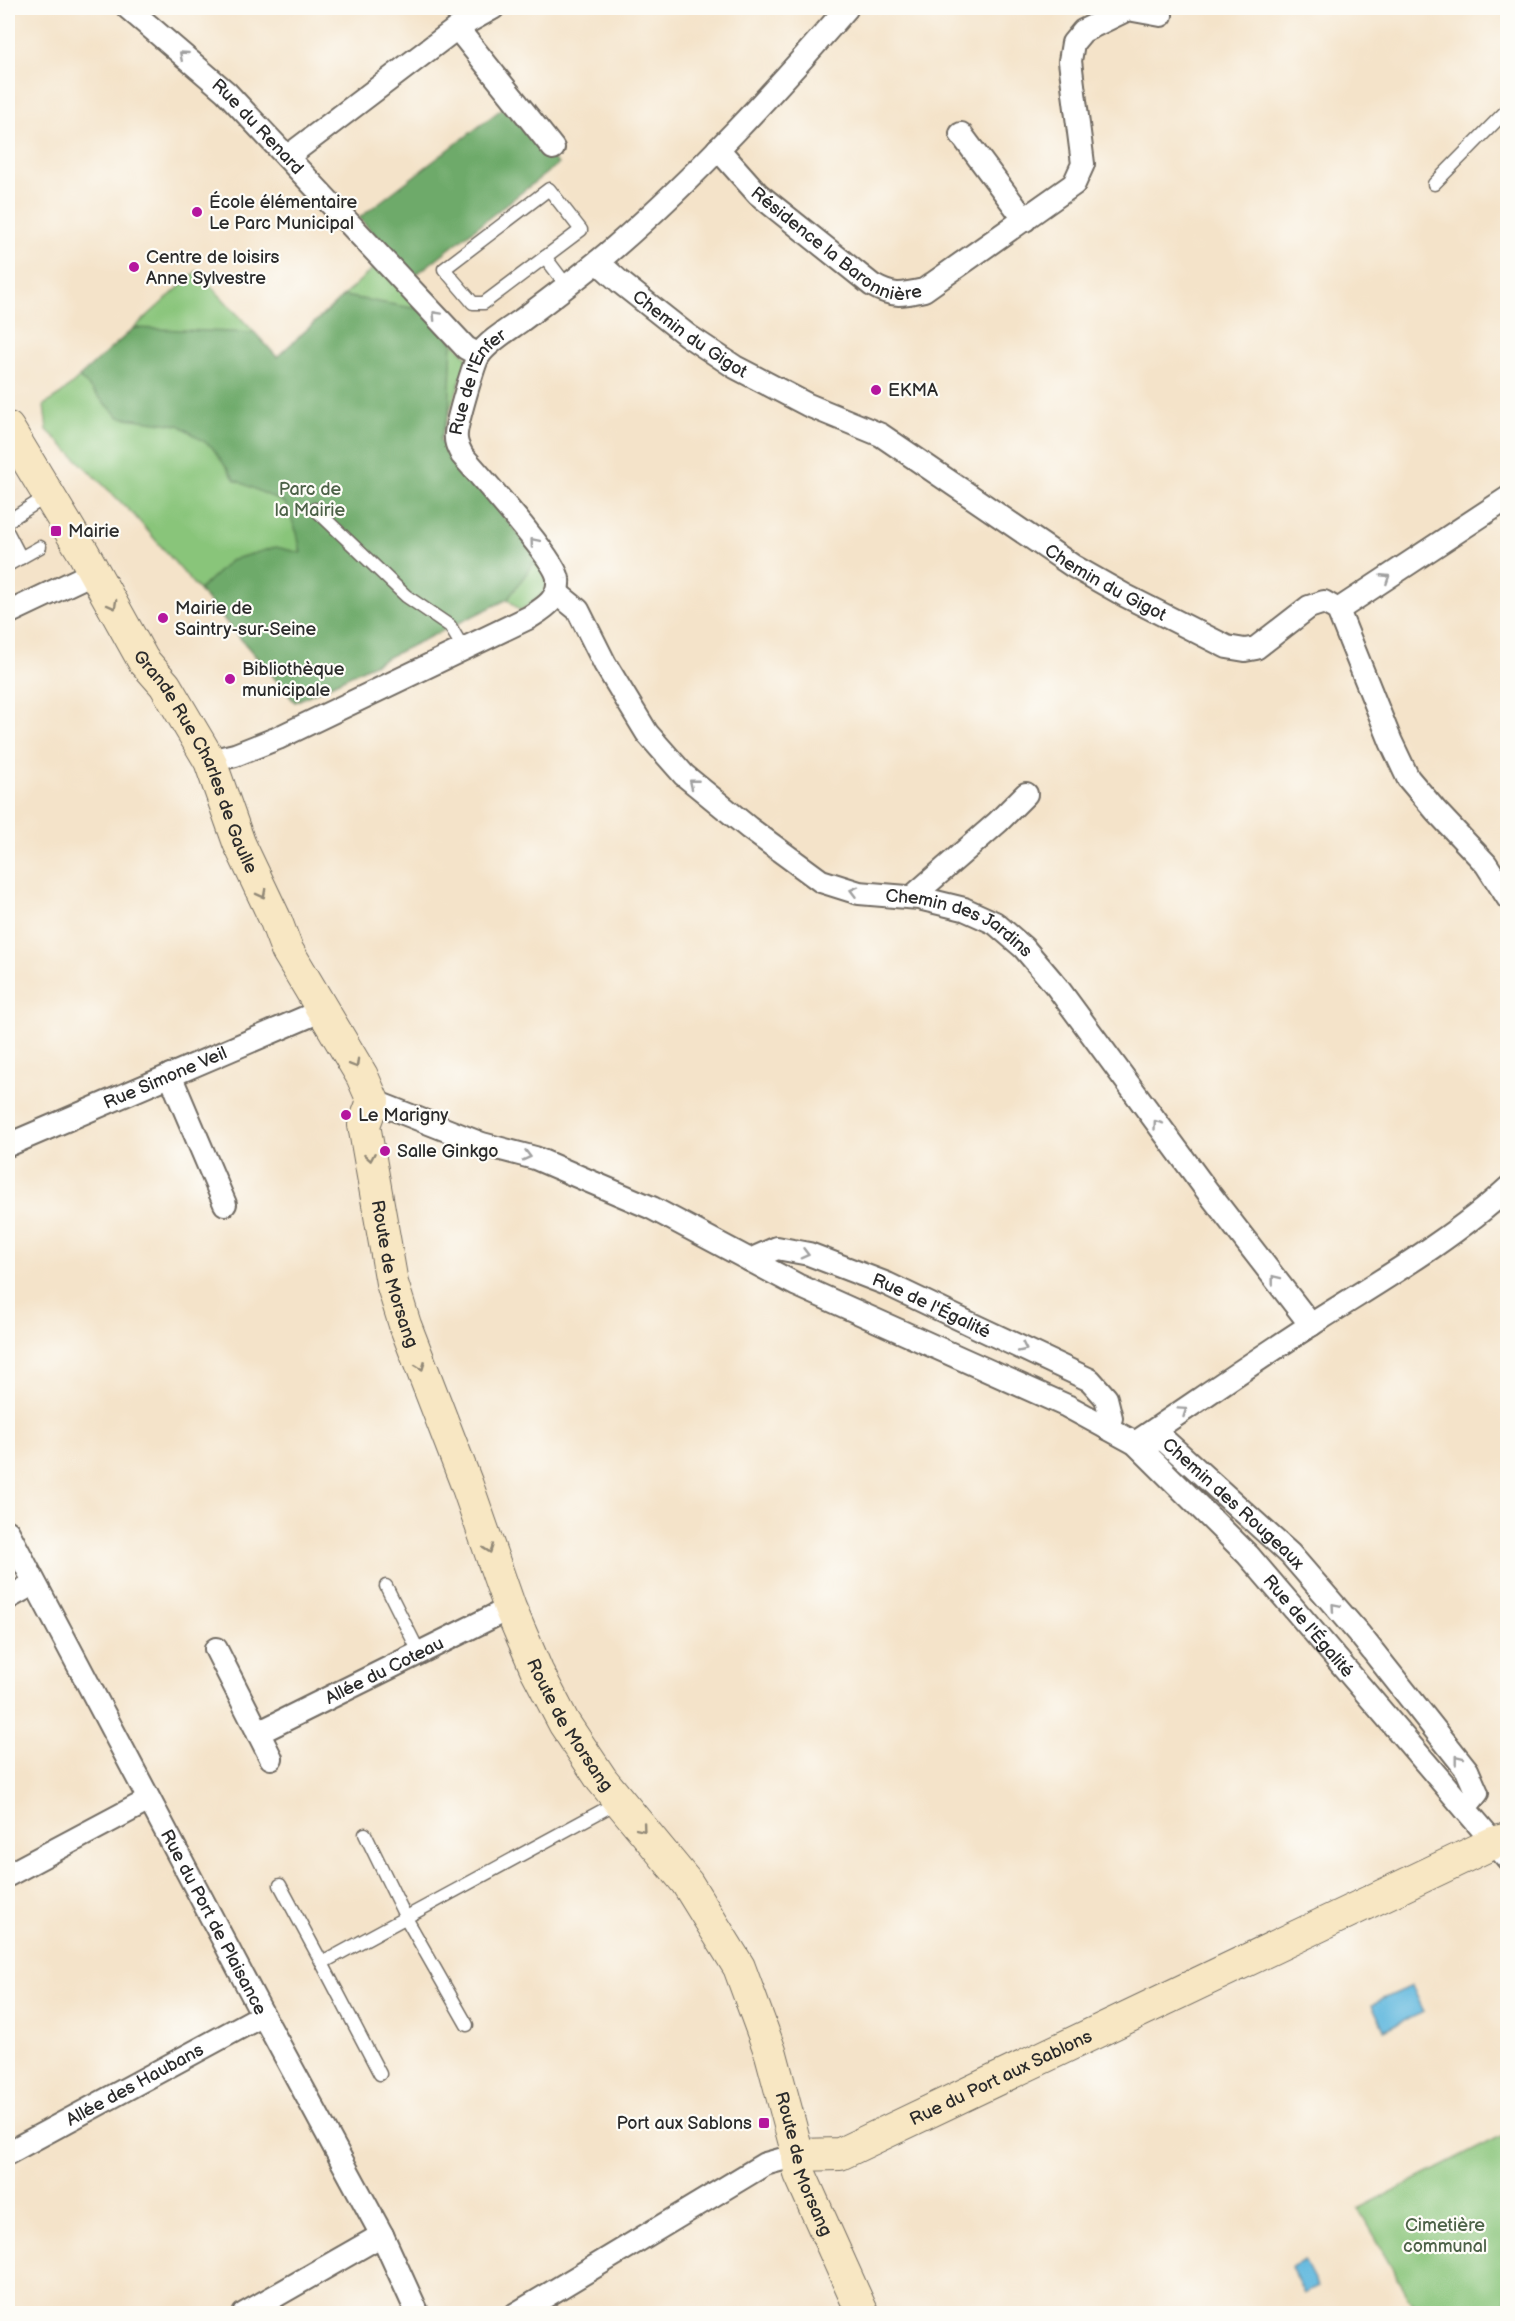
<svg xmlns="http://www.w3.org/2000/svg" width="1515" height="2321" font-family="'Balsamiq Sans',sans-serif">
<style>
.green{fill:#89c57a;stroke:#5a7852;stroke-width:1.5}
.forest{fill:#6eaa6a;stroke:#4c6a4a;stroke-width:1.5}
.water{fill:#61b8de;stroke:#467284;stroke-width:1.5}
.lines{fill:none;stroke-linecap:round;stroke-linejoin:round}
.lane-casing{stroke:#716b62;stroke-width:15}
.street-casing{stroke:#716b62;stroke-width:26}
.secondary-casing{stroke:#716b62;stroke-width:34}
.lane{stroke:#fff;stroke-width:12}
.street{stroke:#fff;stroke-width:22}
.secondary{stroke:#f8e7c3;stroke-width:32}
.oneway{stroke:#a0a0a0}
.oneway2{stroke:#928977}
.poi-dot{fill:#b5179e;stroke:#fdfcf7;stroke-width:2}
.labels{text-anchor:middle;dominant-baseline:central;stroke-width:4.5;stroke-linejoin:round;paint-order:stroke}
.street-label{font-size:18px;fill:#2b2b2b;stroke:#fdfcf7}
.poi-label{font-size:18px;fill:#2b2b2b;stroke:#fdfcf7;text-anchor:start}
.park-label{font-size:18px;fill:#4c6147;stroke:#fdfcf7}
</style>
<rect width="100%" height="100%" fill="#fdfcf7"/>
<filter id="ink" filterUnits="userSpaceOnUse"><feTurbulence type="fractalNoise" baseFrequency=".0167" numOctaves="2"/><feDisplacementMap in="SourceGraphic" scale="12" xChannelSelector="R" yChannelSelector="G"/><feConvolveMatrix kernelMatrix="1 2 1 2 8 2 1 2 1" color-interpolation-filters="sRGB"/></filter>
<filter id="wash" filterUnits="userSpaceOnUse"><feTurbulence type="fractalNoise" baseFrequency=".008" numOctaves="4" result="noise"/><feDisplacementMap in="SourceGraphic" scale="24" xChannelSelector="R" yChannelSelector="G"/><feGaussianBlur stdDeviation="1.35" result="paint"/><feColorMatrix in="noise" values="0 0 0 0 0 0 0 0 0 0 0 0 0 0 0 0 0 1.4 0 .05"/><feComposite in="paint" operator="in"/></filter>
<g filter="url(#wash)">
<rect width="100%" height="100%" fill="#f4e3c9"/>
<g class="green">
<path d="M380,262L468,358L440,440L546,573C549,596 537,599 520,611L508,599L295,702L134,515L47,430L44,405L61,394L197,271L277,357Z"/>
<path d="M1507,2133V2313H1418L1358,2209Z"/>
</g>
<g class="forest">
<path d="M503,108L558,164L413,277L359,218Z"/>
<path d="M344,296L424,310L452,341L449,413L440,440L538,557L508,599L295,702L199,590L231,560L276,547L301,553L297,533L285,503L235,480L212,447L179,425L119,417L79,377L134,328L255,333L277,357Z"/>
</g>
<g class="water">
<path d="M1412,1986L1424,2012L1384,2030L1372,2004Z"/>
<path d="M1304,2260L1318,2287L1304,2294L1291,2267Z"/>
</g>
</g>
<g filter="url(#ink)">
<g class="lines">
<defs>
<g id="lane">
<path d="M1434,184L1508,109"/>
<path d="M549,189L581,230L484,303H473L444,269Z"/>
<path d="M545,257L567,286"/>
<path d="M315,509L406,596L450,626L463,648"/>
<path d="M8,521L47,496"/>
<path d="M8,533L21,558"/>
<path d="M8,565L40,547"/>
<path d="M386,1586L419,1652"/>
<path d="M365,1834L406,1918L467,2025"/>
<path d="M280,1885L322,1963L618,1802"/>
<path d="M322,1963L380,2074"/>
</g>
<g id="street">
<path id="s1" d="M128,8L226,92L466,348L479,355"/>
<path d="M457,28L553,148"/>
<path d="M961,134L1025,220"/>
<path id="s2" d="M718,149L758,194L872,285C893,297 901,295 924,290L1074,184L1083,164L1070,61L1073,43L1083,31L1128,9L1161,15"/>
<path d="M287,157L457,28L493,8"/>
<path id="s3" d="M598,262L620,282L687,335L735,367L808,405L881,435L1073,566L1126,596L1227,647L1245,650L1256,648L1309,607L1324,602L1338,610L1391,742L1408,778L1436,811L1486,864L1508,898"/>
<path id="s4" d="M557,593L578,610L605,664L647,733L684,775L749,828L821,881L859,893L919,898L964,909L995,923L1024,948L1057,987L1208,1192L1311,1325"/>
<path d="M1338,610L1508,498"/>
<path d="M8,613L84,577L93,570"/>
<path id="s5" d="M210,761L235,755L278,738L530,617C544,608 560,599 558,579C557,561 478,474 462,455C458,447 455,442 456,433C457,422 474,362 479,355C489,341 508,330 522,320C554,296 585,273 615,247C699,174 774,92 847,8"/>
<path d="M912,897L998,822L1026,794"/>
<path d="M170,1075L225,1204"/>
<path id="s6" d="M373,1101L482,1144L535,1158L652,1208L797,1285L1067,1406L1135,1443L1248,1555L1508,1859"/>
<path id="s7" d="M8,1145L323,1010"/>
<path id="s8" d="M750,1260L777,1248L809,1254L887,1284L975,1326L1090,1380L1106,1398L1111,1418L1107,1428"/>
<path d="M1138,1441C1199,1400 1259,1358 1320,1319C1383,1279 1454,1238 1508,1188"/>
<path id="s9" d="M1135,1443L1163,1439L1290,1554L1360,1635L1467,1770L1477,1793L1465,1808"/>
<path id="s10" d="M8,1532L263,2015L382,2235L418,2314"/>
<path d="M8,1598L33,1584"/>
<path d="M216,1649L271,1758"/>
<path id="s11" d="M258,1733L510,1608"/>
<path d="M8,1875L149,1800"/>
<path id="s12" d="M8,2153L263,2015"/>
<path d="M244,2314L382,2235"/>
<path d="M516,2314L765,2164L798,2155"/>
</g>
<g id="secondary">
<path id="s13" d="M8,428L83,552L143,660L165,685L210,761L239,843L276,921L287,950L362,1076L373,1101L364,1125L392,1283L405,1325L467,1485L510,1608L537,1671L564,1723L602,1780L687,1883L739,1967L771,2054L798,2155L800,2174L863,2314"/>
<path id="s14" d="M798,2155L840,2154L1493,1843L1508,1839"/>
</g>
</defs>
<use href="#lane" class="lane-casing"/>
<use href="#street" class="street-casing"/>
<use href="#secondary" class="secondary-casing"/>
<use href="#lane" class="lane"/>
<use href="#street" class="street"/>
<use href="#secondary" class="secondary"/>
</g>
<defs><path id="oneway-chevron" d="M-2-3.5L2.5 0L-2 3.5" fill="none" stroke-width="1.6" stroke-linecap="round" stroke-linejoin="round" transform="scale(1.5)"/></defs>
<g class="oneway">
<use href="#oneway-chevron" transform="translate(183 55) rotate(-139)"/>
<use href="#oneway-chevron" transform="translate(436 315) rotate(-133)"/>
<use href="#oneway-chevron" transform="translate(534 542) rotate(-130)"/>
<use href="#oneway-chevron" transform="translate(1386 578) rotate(-33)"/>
<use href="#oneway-chevron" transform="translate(693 783) rotate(-141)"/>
<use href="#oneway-chevron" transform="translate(854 891) rotate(-165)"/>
<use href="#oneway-chevron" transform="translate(1157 1124) rotate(-126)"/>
<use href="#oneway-chevron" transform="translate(527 1156) rotate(15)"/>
<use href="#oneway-chevron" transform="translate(805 1254) rotate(15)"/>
<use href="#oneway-chevron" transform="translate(1275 1279) rotate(-128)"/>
<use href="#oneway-chevron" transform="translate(1023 1348) rotate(25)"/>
<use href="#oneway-chevron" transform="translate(1183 1411) rotate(-34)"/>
<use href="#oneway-chevron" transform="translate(1335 1607) rotate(-131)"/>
<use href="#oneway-chevron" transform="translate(1458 1759) rotate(-128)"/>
</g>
<g class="oneway2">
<use href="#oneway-chevron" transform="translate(113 605) rotate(61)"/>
<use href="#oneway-chevron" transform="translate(262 894) rotate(62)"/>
<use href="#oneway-chevron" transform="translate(355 1064) rotate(60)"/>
<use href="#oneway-chevron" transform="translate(370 1157) rotate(80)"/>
<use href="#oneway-chevron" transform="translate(421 1366) rotate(69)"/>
<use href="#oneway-chevron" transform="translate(489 1549) rotate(71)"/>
<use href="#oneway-chevron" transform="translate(642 1828) rotate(50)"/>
</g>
</g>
<g class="poi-dot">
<circle cx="197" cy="212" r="6"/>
<circle cx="134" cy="267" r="6"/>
<circle cx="876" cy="390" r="6"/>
<rect x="50" y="525" width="12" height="12" rx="3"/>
<circle cx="163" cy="618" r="6"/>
<circle cx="230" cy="679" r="6"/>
<circle cx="346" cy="1115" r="6"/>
<circle cx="385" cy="1151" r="6"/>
<rect x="758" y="2117" width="12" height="12" rx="3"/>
</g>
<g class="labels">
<g class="street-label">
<text stroke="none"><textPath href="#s1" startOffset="176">Rue du Renard</textPath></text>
<text stroke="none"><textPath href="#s2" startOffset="156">Résidence la Baronnière</textPath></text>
<text stroke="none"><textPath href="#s3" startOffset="117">Chemin du Gigot</textPath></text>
<text stroke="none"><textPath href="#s5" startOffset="639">Rue de l'Enfer</textPath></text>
<text stroke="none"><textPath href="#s3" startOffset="603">Chemin du Gigot</textPath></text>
<text stroke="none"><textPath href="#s13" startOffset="384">Grande Rue Charles de Gaulle</textPath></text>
<text stroke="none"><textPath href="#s4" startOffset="544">Chemin des Jardins</textPath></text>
<text stroke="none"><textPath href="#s7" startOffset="171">Rue Simone Veil</textPath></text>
<text stroke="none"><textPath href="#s13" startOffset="946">Route de Morsang</textPath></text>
<text stroke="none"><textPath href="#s8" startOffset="195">Rue de l'Égalité</textPath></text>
<text stroke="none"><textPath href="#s9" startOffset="124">Chemin des Rougeaux</textPath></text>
<text stroke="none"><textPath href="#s6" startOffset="1089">Rue de l'Égalité</textPath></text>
<text stroke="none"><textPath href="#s11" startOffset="141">Allée du Coteau</textPath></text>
<text stroke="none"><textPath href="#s13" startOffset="1432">Route de Morsang</textPath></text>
<text stroke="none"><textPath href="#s10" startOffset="441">Rue du Port de Plaisance</textPath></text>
<text stroke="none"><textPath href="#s14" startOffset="220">Rue du Port aux Sablons</textPath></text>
<text stroke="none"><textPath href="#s12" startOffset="144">Allée des Haubans</textPath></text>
<text stroke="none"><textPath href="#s13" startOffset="1936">Route de Morsang</textPath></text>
</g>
<g class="poi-label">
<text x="209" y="202">École élémentaire<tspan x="209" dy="21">Le Parc Municipal</tspan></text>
<text x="146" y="257">Centre de loisirs<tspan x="146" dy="21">Anne Sylvestre</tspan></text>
<text x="888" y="390">EKMA</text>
<text x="68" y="531">Mairie</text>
<text x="175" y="608">Mairie de<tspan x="175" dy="21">Saintry-sur-Seine</tspan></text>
<text x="242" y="669">Bibliothèque<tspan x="242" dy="21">municipale</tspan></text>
<text x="358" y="1115">Le Marigny</text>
<text x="397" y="1151">Salle Ginkgo</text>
<text x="752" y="2123" text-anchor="end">Port aux Sablons</text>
</g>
<g class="park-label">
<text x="310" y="489">Parc de<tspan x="310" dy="21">la Mairie</tspan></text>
<text x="1445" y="2225">Cimetière<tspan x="1445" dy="21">communal</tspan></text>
</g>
</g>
<rect width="1515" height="2321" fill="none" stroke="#fdfcf7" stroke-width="30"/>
</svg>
